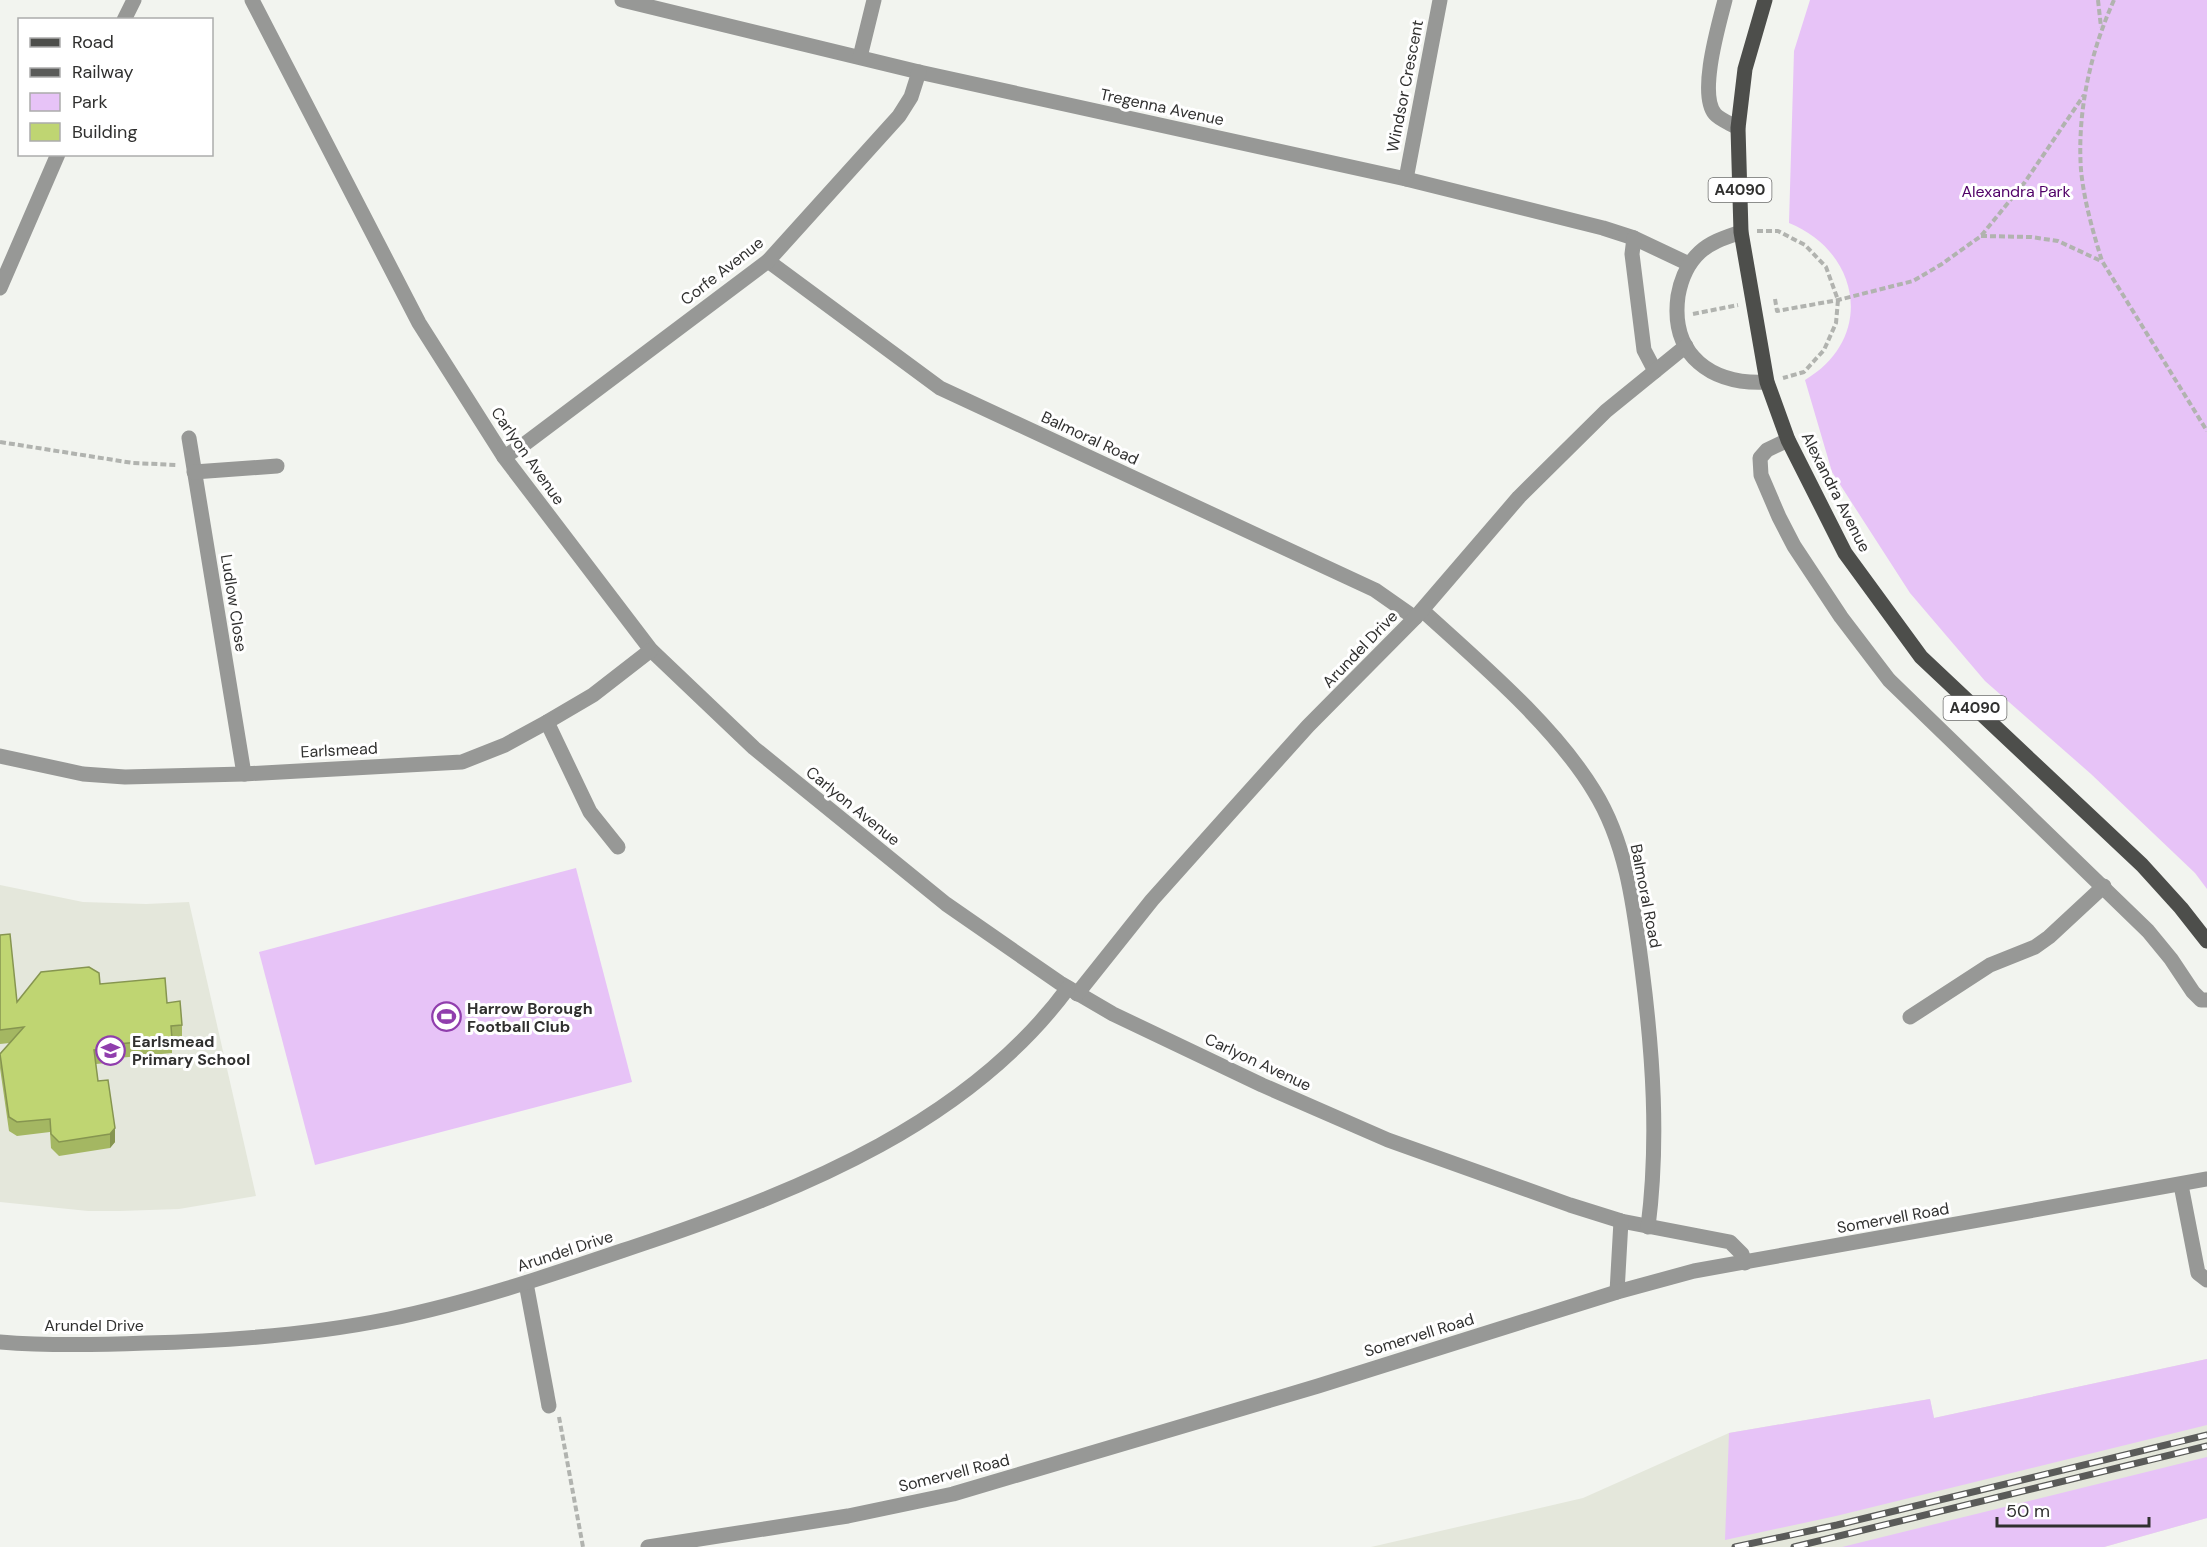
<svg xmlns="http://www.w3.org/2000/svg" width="2207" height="1547" font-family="'DM Sans',sans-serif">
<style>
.built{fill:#e4e7db}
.green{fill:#e7c3f7}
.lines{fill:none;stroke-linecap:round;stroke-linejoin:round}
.path{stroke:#b1b3af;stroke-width:4;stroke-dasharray:6 3;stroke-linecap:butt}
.minor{stroke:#979896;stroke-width:15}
.major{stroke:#4d4e4b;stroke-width:15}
.rail-casing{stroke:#5a5b59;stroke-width:7}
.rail{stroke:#fff;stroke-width:4.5;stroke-dasharray:14;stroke-linecap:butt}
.wall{fill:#a4b762}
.shaded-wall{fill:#869550}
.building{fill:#bfd572;stroke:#869550;stroke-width:1.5}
.labels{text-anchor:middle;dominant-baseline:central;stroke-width:6;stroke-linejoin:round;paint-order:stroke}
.shield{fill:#fff;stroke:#6e6e6d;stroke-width:1.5}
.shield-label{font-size:15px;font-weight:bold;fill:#30302f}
.street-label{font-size:16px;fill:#30302f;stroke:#fff}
.park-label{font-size:16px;fill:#500167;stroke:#fff}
.poi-label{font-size:16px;font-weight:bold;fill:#30302f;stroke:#fff;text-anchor:start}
</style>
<rect width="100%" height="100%" fill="#f2f4ef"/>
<g class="built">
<path d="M0,885L83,902L146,904L189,902L256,1196L179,1209L120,1211H88L0,1202Z"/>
<path d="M2207,1359V1518L2104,1547H1371L1583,1498L1729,1433L1930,1399L1934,1418Z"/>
</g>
<g class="green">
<path d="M1810,0H2207V889L2195,873L2091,774L1985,681L1910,593L1832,472L1805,380C1875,339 1861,252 1789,223L1794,51Z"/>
<path d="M576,868L632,1082L315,1165L259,952Z"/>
<path d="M2207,1359V1425L1836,1516L1725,1540L1729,1433L1930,1399L1934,1418Z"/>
<path d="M2207,1457V1518L2104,1547H1842Z"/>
</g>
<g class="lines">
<g class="path">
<path d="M2098,0L2101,27"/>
<path d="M2114,0C2090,53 2077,112 2081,170C2084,201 2093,232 2102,261L2207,431"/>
<path d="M1757,231H1778L1805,245L1826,267L1838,300L1836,323L1824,350L1804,372L1783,378"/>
<path d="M1981,236L2031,237L2058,241L2101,261"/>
<path d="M1775,299L1777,311L1838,300L1913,281L1942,264L1981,236L2025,182L2084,95"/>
<path d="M1693,314L1738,305"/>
<path d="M0,442L133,463L177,465"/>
<path d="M559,1417L583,1547"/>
</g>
<g class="minor">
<path d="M252,0L419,323L504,457L651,650L754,748L946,904L1060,983L1113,1014L1262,1085L1388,1140L1570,1205L1621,1221L1730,1242L1742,1254L1745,1263"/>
<path d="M622,0L919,72L1406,179L1603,228L1634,238L1689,264"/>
<path d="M1725,0C1719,24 1698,94 1715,114C1720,120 1732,124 1738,128"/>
<path d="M124,20L134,0"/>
<path d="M860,57L874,0"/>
<path d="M1406,179L1440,0"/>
<path d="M1741,232C1727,237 1712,241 1700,252C1688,263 1681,279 1678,296C1670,356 1712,385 1767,382"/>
<path d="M1634,238L1632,254L1644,350L1655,371"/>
<path d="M768,261L940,388L1375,590L1415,618"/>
<path d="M0,288L58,154"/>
<path d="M189,438L244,774"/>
<path d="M1788,440L1767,450L1760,458L1761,475L1779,517L1794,546L1841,617L1889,680L2148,931L2171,959L2193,992L2201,1000H2207"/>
<path d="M504,457L526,443L768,261L899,116L911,97L919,72"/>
<path d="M194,472L277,466"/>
<path d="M1422,610C1479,662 1554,725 1594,791C1627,844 1634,908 1642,969C1653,1055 1659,1141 1648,1227"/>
<path d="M547,722L590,812L618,847"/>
<path d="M0,756L83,774L125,777L244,774L462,762L505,745L547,722L593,695L651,650"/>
<path d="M1077,994L1152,900L1228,815L1308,726L1415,618L1519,497L1606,411L1686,346"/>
<path d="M1910,1017L1990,965L2035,947L2049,937L2104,886"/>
<path d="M2181,1185L2198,1273L2207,1280"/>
<path d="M526,1283L549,1406"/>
<path d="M1617,1292L1621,1221"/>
<path d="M0,1342C48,1346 97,1345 146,1343C227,1341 309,1335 389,1319C478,1301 565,1270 651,1241C804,1189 969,1122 1068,988"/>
<path d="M648,1547L848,1516L953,1494L1318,1386L1617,1292L1694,1271L2207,1179"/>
</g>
<path class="major" d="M1765,0L1745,69L1738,128L1741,232L1767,382L1788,440L1845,553L1921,657L2142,865L2181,908L2207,941"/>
<defs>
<g id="rail">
<path d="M1735,1547L1837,1525L2207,1435"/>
<path d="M1794,1547L2207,1446"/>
</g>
</defs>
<use href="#rail" class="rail-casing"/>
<use href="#rail" class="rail"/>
</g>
<path class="wall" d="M0,935L17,1002L100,984L167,1003L182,1025V1039L172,1040V1053L107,1059V1063L96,1064L98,1081L115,1142L110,1148L59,1156L51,1148L50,1132L17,1136L9,1131L0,1068V1054L10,1043L0,1044Z"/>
<path class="shaded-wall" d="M115,1128V1142L110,1148V1134Z"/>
<path class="building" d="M10,934L17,1002L41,972L89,967L99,973L100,984L165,978L167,1003L180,1001L182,1025L171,1026L172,1039L107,1045V1049L94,1050L98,1081L108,1080L115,1128L110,1134L59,1142L51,1134L50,1119L17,1122L9,1117L0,1054L24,1027L0,1030V935Z"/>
<defs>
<symbol id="stadium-ring" viewBox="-11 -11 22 22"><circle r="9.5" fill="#fff" stroke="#903ead" stroke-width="1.5"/><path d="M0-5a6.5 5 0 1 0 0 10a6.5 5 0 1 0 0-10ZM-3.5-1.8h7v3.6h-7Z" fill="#903ead"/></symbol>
<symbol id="school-ring" viewBox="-11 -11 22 22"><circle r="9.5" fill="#fff" stroke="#903ead" stroke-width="1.5"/><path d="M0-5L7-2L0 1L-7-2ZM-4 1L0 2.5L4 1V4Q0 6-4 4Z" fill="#903ead"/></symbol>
</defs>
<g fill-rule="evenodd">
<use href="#stadium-ring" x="430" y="1000" width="33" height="33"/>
<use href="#school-ring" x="94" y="1034" width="33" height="33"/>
</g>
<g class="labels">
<g class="shield">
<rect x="1708.5" y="178" width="63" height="24" rx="4.5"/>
<rect x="1943.5" y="696" width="63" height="24" rx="4.5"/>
</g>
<g class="shield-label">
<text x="1740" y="190">A4090</text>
<text x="1975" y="708">A4090</text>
</g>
<g class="street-label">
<text transform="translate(1405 86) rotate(-79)">Windsor Crescent</text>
<text transform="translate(1162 107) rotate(12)">Tregenna Avenue</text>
<text transform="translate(722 271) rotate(-38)">Corfe Avenue</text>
<text transform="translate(1090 438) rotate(25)">Balmoral Road</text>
<text transform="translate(528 456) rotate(55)">Carlyon Avenue</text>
<text transform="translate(1836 492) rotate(63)">Alexandra Avenue</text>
<text transform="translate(234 603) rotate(81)">Ludlow Close</text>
<text transform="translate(1360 649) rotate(-46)">Arundel Drive</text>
<text transform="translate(339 750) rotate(-3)">Earlsmead</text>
<text transform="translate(853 806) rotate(39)">Carlyon Avenue</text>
<text transform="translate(1646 896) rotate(79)">Balmoral Road</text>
<text transform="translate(1258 1062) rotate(25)">Carlyon Avenue</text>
<text transform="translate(1893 1218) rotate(-10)">Somervell Road</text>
<text transform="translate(565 1251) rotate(-18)">Arundel Drive</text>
<text x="94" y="1325">Arundel Drive</text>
<text transform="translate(1419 1335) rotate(-17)">Somervell Road</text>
<text transform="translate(954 1473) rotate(-14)">Somervell Road</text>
</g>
<g class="park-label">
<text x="2016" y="191">Alexandra Park</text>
</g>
<g class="poi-label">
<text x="467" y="1008">Harrow Borough<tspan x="467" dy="18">Football Club</tspan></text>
<text x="132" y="1041">Earlsmead<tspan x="132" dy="18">Primary School</tspan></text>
</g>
</g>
<rect x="18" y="18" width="195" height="138" fill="#ffffff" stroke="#acacac" stroke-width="1.5"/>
<rect x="30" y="38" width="30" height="9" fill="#4d4e4b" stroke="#acacac" stroke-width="1.5"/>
<text x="72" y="48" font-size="18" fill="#30302f">Road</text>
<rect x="30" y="68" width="30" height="9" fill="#5a5b59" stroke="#acacac" stroke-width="1.5"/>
<text x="72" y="78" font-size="18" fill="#30302f">Railway</text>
<rect x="30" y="93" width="30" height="18" fill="#e7c3f7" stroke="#acacac" stroke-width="1.5"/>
<text x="72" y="108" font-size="18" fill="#30302f">Park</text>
<rect x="30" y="123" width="30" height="18" fill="#bfd572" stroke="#acacac" stroke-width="1.5"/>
<text x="72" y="138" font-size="18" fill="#30302f">Building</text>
<path d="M1997 1517v9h152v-9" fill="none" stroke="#30302f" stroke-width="3"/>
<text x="2006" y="1517" font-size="18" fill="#30302f" stroke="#ffffff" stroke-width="4.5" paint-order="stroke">50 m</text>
</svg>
